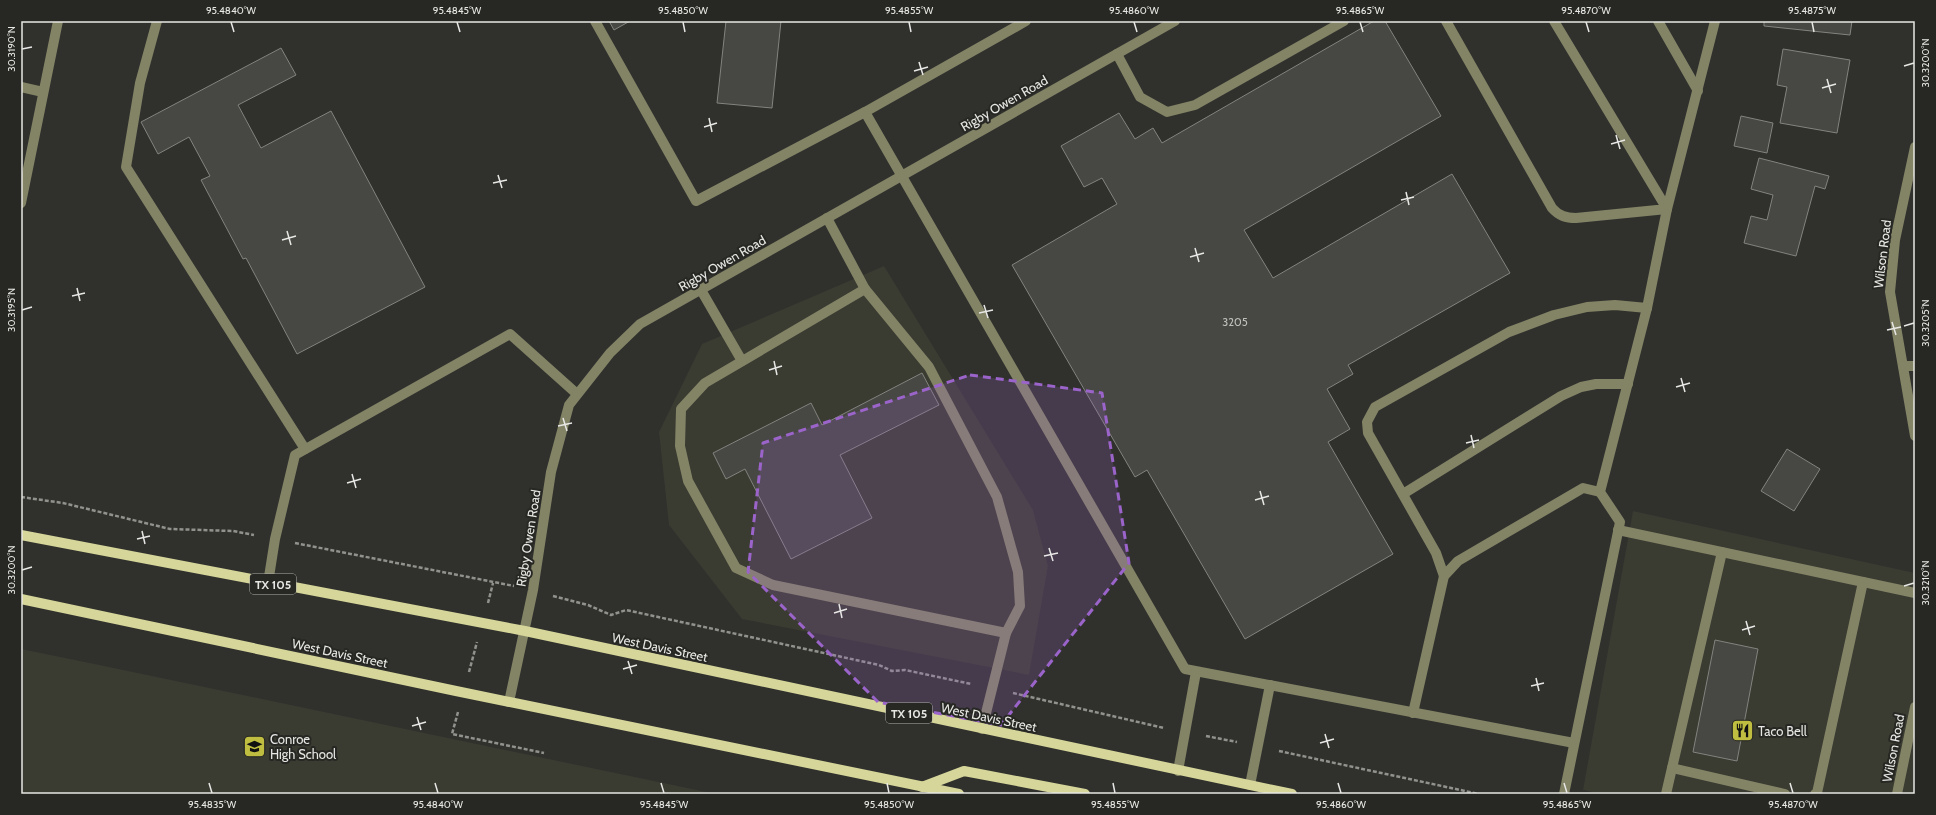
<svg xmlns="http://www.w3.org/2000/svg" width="1936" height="815" font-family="Cabin,sans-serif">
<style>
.built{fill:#3a3b31}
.building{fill:#474743;stroke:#83837f}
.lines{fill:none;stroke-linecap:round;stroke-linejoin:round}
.path{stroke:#91918e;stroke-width:2.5;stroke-dasharray:4 2;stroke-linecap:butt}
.minor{stroke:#838366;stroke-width:10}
.major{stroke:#d6d69a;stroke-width:10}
.marked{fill:#9b64ca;fill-opacity:0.2;stroke:#9b64ca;stroke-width:3;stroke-dasharray:8 5;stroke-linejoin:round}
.ticks{fill:none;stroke:#e7e7e5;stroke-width:1.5}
.labels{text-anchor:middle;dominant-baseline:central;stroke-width:4;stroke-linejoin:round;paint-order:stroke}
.number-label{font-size:11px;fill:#bfbfbc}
.shield{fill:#272723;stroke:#adadab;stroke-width:1}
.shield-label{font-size:12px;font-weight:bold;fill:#e7e7e5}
.street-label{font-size:13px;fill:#e7e7e5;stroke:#272723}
.poi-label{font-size:13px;fill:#e7e7e5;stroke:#272723;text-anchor:start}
.neatline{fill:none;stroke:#e7e7e5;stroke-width:1.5}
.ticks-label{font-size:10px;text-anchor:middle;fill:#e7e7e5}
</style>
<rect width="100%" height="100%" fill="#30312d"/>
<g class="built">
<path d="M884,266L1033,510L1048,566L1029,675L742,619L669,525L659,432L702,344Z"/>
<path d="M1633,511L1915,573V794H1601L1583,790Z"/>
<path d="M21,649L85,662L716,794H21Z"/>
</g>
<g class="building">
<path d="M609,21H630L614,30Z"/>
<path d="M726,21H781L772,108L717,103Z"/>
<path d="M1374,21H1385L1441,116L1244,230L1273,278L1452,174L1510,273L1348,365L1353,374L1327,389L1350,429L1328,442L1393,554L1245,639L1147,470L1135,477L1012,265L1117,204L1102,178L1084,187L1061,146L1119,113L1135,139L1153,128L1162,143Z"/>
<path d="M1764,21H1852L1850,35L1764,26Z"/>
<path d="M281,48L296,75L238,105L261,148L331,111L425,287L297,354L246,258L243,259L201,180L210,176L189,137L158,154L141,122Z"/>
<path d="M1783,49L1850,60L1837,133L1780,123L1787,87L1777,85Z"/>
<path d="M1741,116L1773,123L1767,153L1734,146Z"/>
<path d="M1759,158L1829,176L1825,189L1815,186L1796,256L1744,243L1751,216L1767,220L1773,195L1751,189Z"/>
<path d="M922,373L939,405L840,455L872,518L791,559L745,469L726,479L713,453L811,403L822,425Z"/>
<path d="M1787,449L1820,469L1794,511L1761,491Z"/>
<path d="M1715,640L1758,649L1737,761L1693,752Z"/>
</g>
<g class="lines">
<g class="path">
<path d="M21,497L63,503L170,529L233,531L254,535"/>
<path d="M295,543L514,586"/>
<path d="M553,596L588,605L611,615L626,610L879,665L892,671L905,670L971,684"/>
<path d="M488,603L493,583"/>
<path d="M469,672L477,642"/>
<path d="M1013,693L1164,728"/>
<path d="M458,712L452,734L544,753"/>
<path d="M1206,736L1237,742"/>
<path d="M1279,751L1479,794"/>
</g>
<g class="minor">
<path d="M157,21L140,83L126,167L305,449"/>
<path d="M595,21L696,201L865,112"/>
<path d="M1026,21L865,112L1185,669L1574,743"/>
<path d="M1446,21L1552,208C1559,216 1566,218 1576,218L1667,209L1554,21"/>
<path d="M1658,21L1698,91"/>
<path d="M1117,54L1140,97L1167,112L1195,105L1344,21"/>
<path d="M21,87L43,92"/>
<path d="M1915,147L1895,240L1890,292L1915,436"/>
<path d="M21,203L58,21"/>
<path d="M827,218L865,289L929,367L997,497L1018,572L1020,606L1006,633"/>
<path d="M865,289L705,383L681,409L680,446L688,481L736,568L773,585L1006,633L982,729"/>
<path d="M701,290L742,361"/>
<path d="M1903,366H1915"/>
<path d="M1403,494L1561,396L1581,387L1596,384H1628"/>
<path d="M1618,530L1915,593"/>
<path d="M1444,576L1436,553L1368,433L1367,422L1375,407L1509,332L1554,315L1587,307L1615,305L1647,308L1667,209L1715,21"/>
<path d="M268,583L275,539L295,455L510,334L577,394"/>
<path d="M509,702L533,590L551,472L569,405L610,353L640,324L1175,21"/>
<path d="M1413,713L1444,576L1458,561L1583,488L1600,492"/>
<path d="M1672,768L1785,794"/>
<path d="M1178,771L1196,672"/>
<path d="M1250,785L1270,685"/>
<path d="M1564,794L1620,522L1600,492L1647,308"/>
<path d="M1666,794L1722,552"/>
<path d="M1815,794L1817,793L1863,582"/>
<path d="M1897,794L1915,707"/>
</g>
<g class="major">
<path d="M21,535L525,631L1292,794"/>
<path d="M21,599L456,691L959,794"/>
<path d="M922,787L964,771L1085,794"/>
</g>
</g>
<path class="marked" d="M970,375L1102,393L1129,563L1001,725L878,702L748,572L763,443Z"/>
<path class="ticks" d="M231,22L234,32M457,22L460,32M683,22L685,32M909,22L911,32M1134,22L1137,32M1360,22L1363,32M1586,22L1589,32M1812,22L1814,32M22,49L32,47M919,62L923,75M1904,66L1914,63M914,71L928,67M1827,79L1831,93M1822,88L1836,84M709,118L712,132M704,127L717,123M1616,135L1620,149M1611,144L1625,140M498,175L502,188M493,183L507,180M1406,192L1409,205M1401,200L1414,197M287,231L291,245M282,240L296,236M1195,248L1199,262M1190,257L1204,253M77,288L80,301M72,296L85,293M984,305L988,318M22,310L32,307M979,313L993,310M1892,322L1896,335M1904,326L1914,323M1887,330L1901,327M774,361L777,375M769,370L782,366M1681,378L1685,392M1676,387L1690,383M563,418L567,431M558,426L572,423M1471,435L1474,448M1466,443L1479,440M352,474L356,488M347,483L361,479M1260,491L1264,505M1255,500L1269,496M142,531L145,544M137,539L150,536M1049,548L1053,561M1044,556L1058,553M22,570L32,567M1904,586L1914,583M839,604L842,618M834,613L847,609M1746,621L1750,635M1742,630L1755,626M628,661L632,674M623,669L637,665M1536,678L1539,691M1531,686L1544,683M417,717L421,730M412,726L426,722M1325,734L1329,748M1320,743L1334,739M209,783L212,793M435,783L438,793M661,783L664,793M887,783L889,793M1113,783L1115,793M1338,783L1341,793M1564,783L1567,793M1790,783L1793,793"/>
<defs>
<symbol id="restaurant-square" viewBox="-11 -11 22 22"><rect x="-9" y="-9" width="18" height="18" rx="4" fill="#c0be41" stroke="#272723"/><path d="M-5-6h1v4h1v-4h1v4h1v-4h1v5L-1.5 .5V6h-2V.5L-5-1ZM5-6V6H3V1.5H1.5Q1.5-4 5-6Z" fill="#111"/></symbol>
<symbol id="school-square" viewBox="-11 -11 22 22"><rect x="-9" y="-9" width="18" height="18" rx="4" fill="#c0be41" stroke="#272723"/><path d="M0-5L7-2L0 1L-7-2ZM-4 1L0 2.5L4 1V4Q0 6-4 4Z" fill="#111"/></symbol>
</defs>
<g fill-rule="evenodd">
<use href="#restaurant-square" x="1730" y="718" width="25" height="25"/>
<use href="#school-square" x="242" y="734" width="25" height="25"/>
</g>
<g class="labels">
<g class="number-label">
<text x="1235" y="322">3205</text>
</g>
<g class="shield">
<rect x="250" y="574" width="46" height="20" rx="3"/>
<rect x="886" y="703" width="46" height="20" rx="3"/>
</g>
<g class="shield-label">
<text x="273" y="584">TX 105</text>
<text x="909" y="713">TX 105</text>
</g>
<g class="street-label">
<text transform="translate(1004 103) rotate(-30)">Rigby Owen Road</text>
<text transform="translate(1882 254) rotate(-83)">Wilson Road</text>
<text transform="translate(722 263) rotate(-30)">Rigby Owen Road</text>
<text transform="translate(528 538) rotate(-81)">Rigby Owen Road</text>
<text transform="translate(660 647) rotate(12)">West Davis Street</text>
<text transform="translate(340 653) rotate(12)">West Davis Street</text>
<text transform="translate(989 717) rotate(12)">West Davis Street</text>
<text transform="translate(1893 748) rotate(-79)">Wilson Road</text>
</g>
<g class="poi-label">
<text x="1758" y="731">Taco Bell</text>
<text x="270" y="739">Conroe<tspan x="270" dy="15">High School</tspan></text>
</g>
</g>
<rect width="1936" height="815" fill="none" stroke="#272723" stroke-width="44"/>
<rect x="22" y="22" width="1892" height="771" class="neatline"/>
<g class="ticks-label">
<text x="231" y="14">95.4840°W</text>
<text x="457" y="14">95.4845°W</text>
<text x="683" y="14">95.4850°W</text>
<text x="909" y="14">95.4855°W</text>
<text x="1134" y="14">95.4860°W</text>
<text x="1360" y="14">95.4865°W</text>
<text x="1586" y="14">95.4870°W</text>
<text x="1812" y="14">95.4875°W</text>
<text transform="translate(11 49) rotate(-90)" y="4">30.3190°N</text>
<text transform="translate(1925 63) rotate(-90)" y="4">30.3200°N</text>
<text transform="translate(11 310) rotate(-90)" y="4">30.3195°N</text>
<text transform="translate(1925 323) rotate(-90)" y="4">30.3205°N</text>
<text transform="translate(11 570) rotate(-90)" y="4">30.3200°N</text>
<text transform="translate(1925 583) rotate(-90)" y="4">30.3210°N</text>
<text x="212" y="808">95.4835°W</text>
<text x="438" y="808">95.4840°W</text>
<text x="664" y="808">95.4845°W</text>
<text x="889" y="808">95.4850°W</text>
<text x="1115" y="808">95.4855°W</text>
<text x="1341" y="808">95.4860°W</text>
<text x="1567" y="808">95.4865°W</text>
<text x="1793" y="808">95.4870°W</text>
</g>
</svg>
